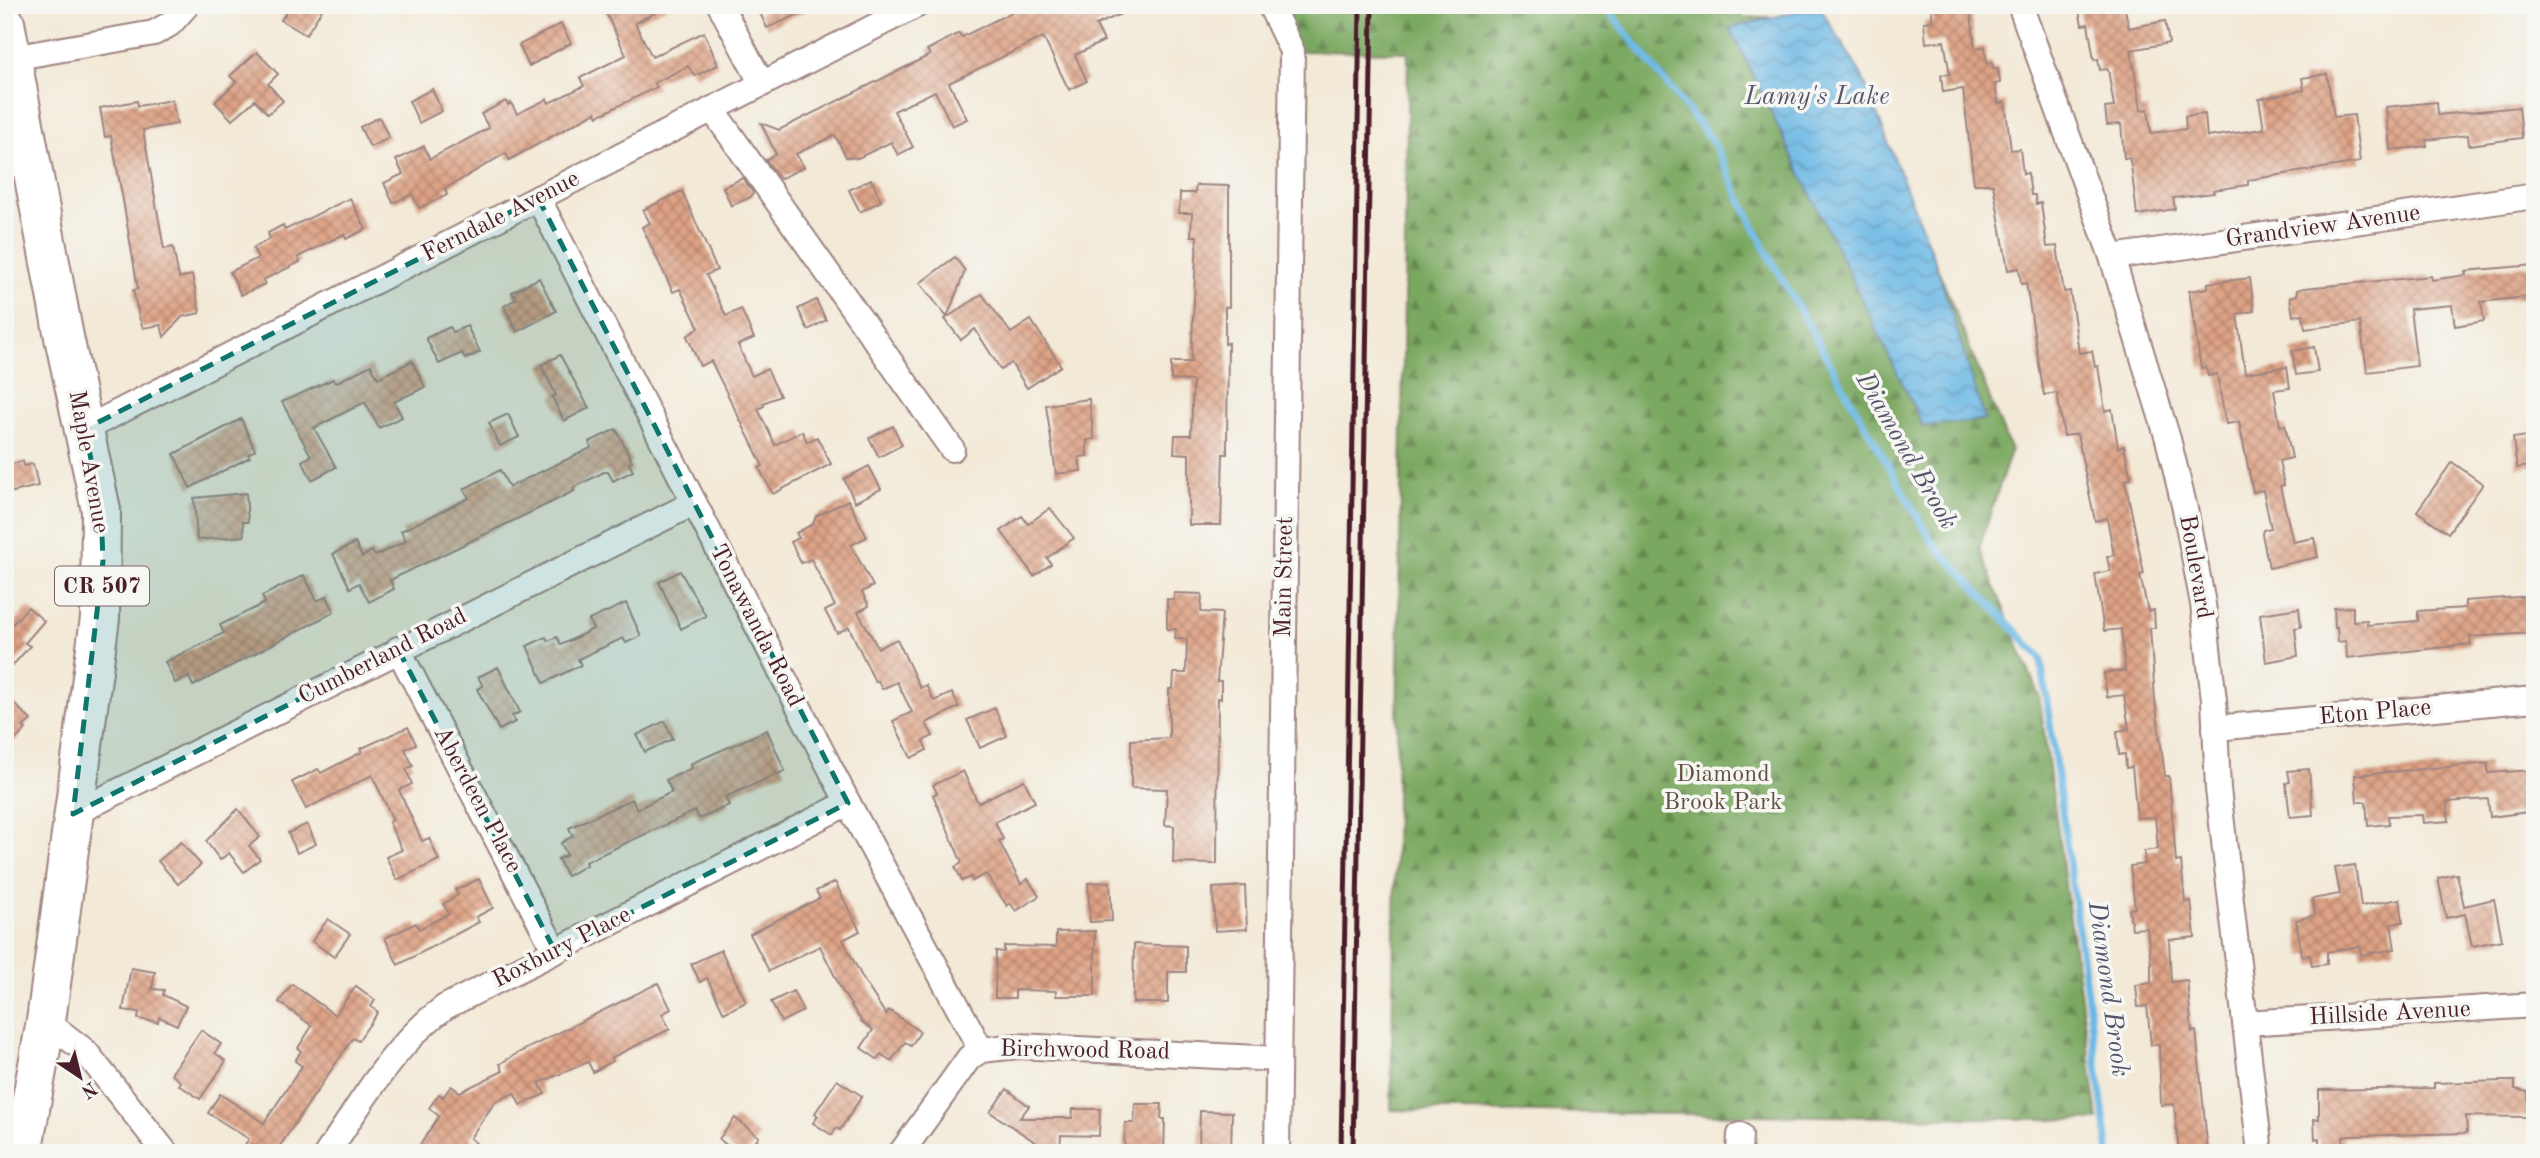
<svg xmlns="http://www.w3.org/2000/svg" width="2540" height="1158" font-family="'Old Standard TT',serif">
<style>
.forest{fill:url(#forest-firs);stroke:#626446;stroke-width:2}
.water{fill:url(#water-waves);stroke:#5a6c88;stroke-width:2}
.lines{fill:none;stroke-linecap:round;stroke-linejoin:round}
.stream{stroke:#6bb8e5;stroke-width:7}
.building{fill:url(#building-cross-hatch)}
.street-casing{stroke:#9e8481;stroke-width:28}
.primary-casing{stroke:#9e8481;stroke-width:42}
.street{stroke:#fff;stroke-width:24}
.primary{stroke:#fff;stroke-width:38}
.rail{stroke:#4a1f2b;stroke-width:5}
.marked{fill:#0f766e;fill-opacity:0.2;stroke:#0f766e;stroke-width:5;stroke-dasharray:14 9;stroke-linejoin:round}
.labels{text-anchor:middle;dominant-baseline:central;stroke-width:7;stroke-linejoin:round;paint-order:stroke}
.shield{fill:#f6f6f2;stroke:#7e6067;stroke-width:2}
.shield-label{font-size:23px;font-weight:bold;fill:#4a1f2b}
.street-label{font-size:24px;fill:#4a1f2b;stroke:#f6f6f2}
.park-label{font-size:24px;fill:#61503f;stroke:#f6f6f2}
.water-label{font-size:26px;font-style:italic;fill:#56556c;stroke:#f6f6f2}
</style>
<defs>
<pattern id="forest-firs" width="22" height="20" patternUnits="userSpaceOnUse" patternTransform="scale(1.75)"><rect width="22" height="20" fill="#7aa861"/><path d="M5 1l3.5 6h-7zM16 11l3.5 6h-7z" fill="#668850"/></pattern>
<pattern id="water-waves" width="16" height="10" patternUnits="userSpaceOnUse" patternTransform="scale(1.75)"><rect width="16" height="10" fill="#6bb8e5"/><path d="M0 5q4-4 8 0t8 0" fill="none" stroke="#5a95ba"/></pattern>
<pattern id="building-cross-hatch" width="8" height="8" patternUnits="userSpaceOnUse" patternTransform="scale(1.75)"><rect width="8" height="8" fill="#dea385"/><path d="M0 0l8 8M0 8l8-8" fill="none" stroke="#b6846d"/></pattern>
</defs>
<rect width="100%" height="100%" fill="#f6f6f2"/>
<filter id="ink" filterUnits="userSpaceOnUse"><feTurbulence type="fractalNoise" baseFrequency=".0143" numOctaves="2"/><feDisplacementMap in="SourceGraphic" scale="14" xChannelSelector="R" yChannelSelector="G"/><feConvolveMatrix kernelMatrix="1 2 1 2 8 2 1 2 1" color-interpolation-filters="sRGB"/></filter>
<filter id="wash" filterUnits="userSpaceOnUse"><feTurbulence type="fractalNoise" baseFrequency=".00686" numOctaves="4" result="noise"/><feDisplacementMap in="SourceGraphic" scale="28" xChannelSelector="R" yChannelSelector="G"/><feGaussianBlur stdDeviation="1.57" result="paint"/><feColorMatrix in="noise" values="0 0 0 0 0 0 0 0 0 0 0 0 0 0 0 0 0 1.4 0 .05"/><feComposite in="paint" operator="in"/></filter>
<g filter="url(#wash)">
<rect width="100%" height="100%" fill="#f3e9d7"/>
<path class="forest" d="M1270,5H1734L1742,17H1818L1885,137L2011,451L1979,548L2039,696L2098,1120L1391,1110L1408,52L1292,51Z"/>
<path class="water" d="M1819,6L1861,74L1935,261L1985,420L1923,426L1730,28Z"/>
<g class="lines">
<path class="stream" d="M1604,5L1713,142L1765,249L1932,542L2041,658L2109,1153"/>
</g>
<g id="blocks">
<g class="building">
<path d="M291,5H325L306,35L281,20Z"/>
<path d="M602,5H671L635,23L652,57L704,32L718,65L695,76L688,66L654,83L657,87L598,116L596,112L509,160L506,153L445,189L447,195L419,208L412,194L393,203L384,183L403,174L396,160L424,146L430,159L489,128L481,114L506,101L508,105L511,103L517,114L547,99L549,103L584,86L580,78L626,55Z"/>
<path d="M764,5H820L767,28L760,13L766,10Z"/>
<path d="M1026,5H1141L1096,25L1104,41L1075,55L1087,81L1069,90L1043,37L949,83L967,119L952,126L935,91L894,111L913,147L898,155L891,142L858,158L846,157L835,135L796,154L804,167L780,179L766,160L776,154L761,123L779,130L930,55L927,50L959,33L962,37Z"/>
<path d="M1970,5L1975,48L1985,47L1987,63L1992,62L1993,68H1998L2000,83L1995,84L1998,103L2005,102L2011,150L2020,149L2023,174L2028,173L2031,195H2035L2036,204L2041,203L2047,247L2057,246L2064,292L2070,291L2079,353L2092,351L2095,367L2098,366L2105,411L2112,409L2118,447L2124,446L2131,479L2125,480L2144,574L2140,575L2148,611L2154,610L2155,628H2150L2155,699L2165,776H2169L2176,862L2181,861L2185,902L2191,901L2195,937L2169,940L2171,982L2187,980L2192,1032L2196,1031L2208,1153H2179L2174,1104L2161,1105L2159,1045H2151L2147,1006L2138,1007L2136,985L2151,983V963L2147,928L2132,929L2129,909L2135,908L2130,866L2145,864L2144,851L2158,849L2155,817L2137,818L2132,767L2126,768L2125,754L2119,755L2117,731L2129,729L2124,695L2107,697L2104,673L2125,671L2121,629L2104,631L2095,574L2110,571L2107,557L2114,555L2107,518L2095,521L2077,434L2064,436L2057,393L2044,395L2026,283L2021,284L2019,268L2008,270L1993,184H1974L1963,89L1943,92L1941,75L1950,74L1944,41L1926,43L1924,22L1933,21L1931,7Z"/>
<path d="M2078,5H2124L2129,28L2165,21L2169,43L2131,50L2141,110L2148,109L2151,133L2186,129L2185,116L2205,114L2207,137L2264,129L2259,99L2304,90L2302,78L2327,74L2334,117L2354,115L2360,162L2248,180V185L2213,190L2214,193L2173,198L2175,209L2137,215L2131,165L2129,158H2124L2121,124L2107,125L2105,108L2114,107L2108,69L2100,70L2098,59L2094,60L2088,24L2082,25Z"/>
<path d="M561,24L571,43L529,66L519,45Z"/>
<path d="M257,52L278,74L268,84L283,101L268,114L255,100L232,120L215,102L236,82L230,76Z"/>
<path d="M432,89L442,111L419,123L409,101Z"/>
<path d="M172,100L177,124L143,130L164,249L173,247L179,278L192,275L200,313L182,317L164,337L161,325L143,328L139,317L133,290L138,289L123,200L111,136L105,137L100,108L137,101L138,106Z"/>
<path d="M2437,102L2438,115L2519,107L2522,138L2469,145L2468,135L2426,140L2427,146L2390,150L2386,107Z"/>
<path d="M379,117L389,138L370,147L360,127Z"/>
<path d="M743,178L753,193L751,197L731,206L723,187Z"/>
<path d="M871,179L881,201L860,212L849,190Z"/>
<path d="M1196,185L1229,186V307H1225V344L1228,343L1227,443V454H1223L1221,525H1189V454L1174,453L1175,435H1191L1193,381L1171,380V362H1191L1197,236H1191L1192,213H1179L1180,193H1195Z"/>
<path d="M682,191L717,270L706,275L726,316L741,309L754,338L738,345L752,376L767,369L780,396L763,403L764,406L758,409L775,445L802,431L807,442L817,437L831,464L773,494L759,468L763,466L711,361L700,366L687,336L699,328L680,289L673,292L642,227L650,223L643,210Z"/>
<path d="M350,198L366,229L346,239L344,234L298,257L300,262L263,280L265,284L241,295L230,272L258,258L253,248L270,239L268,233L283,225L285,230Z"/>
<path d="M955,257L965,271L947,317L920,283Z"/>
<path d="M2535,265V296L2481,302L2484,321L2455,326L2452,305L2410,309L2417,366L2367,372L2360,322L2305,329L2303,314L2293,316L2290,297L2297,295V290L2304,288L2431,276L2432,280L2466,275L2465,271Z"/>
<path d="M539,278L556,311L517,332L504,306L516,299L512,292Z"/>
<path d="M2250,278L2254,311L2237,314L2245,373L2287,367L2290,388L2274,390L2280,426L2285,425L2292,458L2279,461L2284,485L2280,486L2293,542L2314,538L2318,557L2269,568L2262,534L2263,530L2271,528L2263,490L2253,492L2239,422L2226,424L2217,374L2208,376L2206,367L2201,368L2189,291L2208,288V283Z"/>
<path d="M982,294L1011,333L1031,320L1061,366L1027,388L1011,363L1001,370L975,329L961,340L945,319Z"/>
<path d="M816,300L826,320L808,330L798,309Z"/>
<path d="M467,326L480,352L465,359L462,353L439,364L426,338L450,327L453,332Z"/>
<path d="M2314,347L2318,372L2296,375L2292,351Z"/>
<path d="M560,355L589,408L564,421L552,397L556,395L541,365Z"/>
<path d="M412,361L425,387L394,402L402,417L379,428L365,402L314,428L336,467L312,480L302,461L311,456L282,402L333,379L335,383L371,365L378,378Z"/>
<path d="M1089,399L1094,439L1087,440V456L1079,457L1081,471L1056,474L1046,405Z"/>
<path d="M508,414L519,437L500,446L489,423Z"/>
<path d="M241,419L255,450L248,454L250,457L190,488L174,454Z"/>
<path d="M893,426L902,445L879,457L869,438Z"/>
<path d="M616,429L632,461L629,463L633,471L613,481L608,472H604L573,488L574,491L552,502L390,580L394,589L369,602L359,583L350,588L333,554L355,543L362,557L372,551L375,556L406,541L401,531L469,498L464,489L500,470L509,487L591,448L589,442Z"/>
<path d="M2535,435V465L2517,468L2513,438Z"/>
<path d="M23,461L24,466L33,464L38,486L5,494V466Z"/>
<path d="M2452,462L2483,484L2448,533L2417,511Z"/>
<path d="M869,466L881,489L855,502L844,479Z"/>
<path d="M246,493L248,522H243L244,536L197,540L194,498Z"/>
<path d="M848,500L867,537L851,545L873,586L862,592L869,606L858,612L878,648L897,639L920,688L926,685L934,701L952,693L959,707L926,723L933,736L923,741L927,750L911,758L893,721L912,712L897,682L882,689L878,681L875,682L849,627L837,633L825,611L835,606L811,559L801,563L791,542L799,538L796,533L813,524L816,516Z"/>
<path d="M1050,508L1074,538L1047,558L1051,564L1034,576L1001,531L1022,516L1028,524Z"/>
<path d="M680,571L706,616L681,629L659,582Z"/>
<path d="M304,575L317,601L327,596L334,612L193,686L189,677L175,683L165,662L224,633L220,625L265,603L262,596Z"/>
<path d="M1174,593L1202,594L1201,612L1222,613L1217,681H1221V699L1218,698L1217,864L1173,863L1174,826L1165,825L1167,789L1131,788V740L1169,738V689H1173L1174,673H1186L1187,639H1175L1176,629H1167V599L1174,600Z"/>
<path d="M2531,596L2533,633L2470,637L2471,644L2347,658L2346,641L2338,642L2337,627L2335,628L2334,608L2353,607V621L2367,620V625L2418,621V611L2465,608V601Z"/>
<path d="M626,603L641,636L626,643L623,638L578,659L581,665L544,683L527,646L546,637L548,641L557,637L561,645L593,629L589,620Z"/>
<path d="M28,607L44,621L25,643L30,646L5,674V633Z"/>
<path d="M2299,608L2301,627L2295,628L2298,656L2266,662L2260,614Z"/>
<path d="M498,667L520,712L512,716L515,722L499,730L477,689L483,686L478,677Z"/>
<path d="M5,695L31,720L23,727L26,729L5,751Z"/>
<path d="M995,708L1007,736L980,748L967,720Z"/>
<path d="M665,721L673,739L645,752L637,735Z"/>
<path d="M408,727L416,744L405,749L413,766L406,769L412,784L399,790L422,841L429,838L439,860L397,880L386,857L402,850L389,822L393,820L372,775L306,809L292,782L318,769L321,773L362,752L360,749Z"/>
<path d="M767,730L785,771L725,797L729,805L702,818H699L695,811L585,862L586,865L567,876L558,859L567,855L561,843L573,836L569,828L632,799L637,809L672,792L666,780L692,768L690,764Z"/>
<path d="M2488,763V773L2535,770V811L2490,817L2488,799L2447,802L2449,821L2423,823L2422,815L2388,816L2389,824L2368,826L2366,802H2357L2355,775Z"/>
<path d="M2309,769L2313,815L2290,817L2286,783L2290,782L2288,771Z"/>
<path d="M963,771L978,803L1024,780L1035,802L995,822L1003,839L999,841L1021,884L1028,879L1039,896L1016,911L1010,903L1007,906L986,874L972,881L971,877L962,881L955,867L962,863L933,795L937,793L933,785Z"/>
<path d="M238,809L260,837L249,846L260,859L244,872L229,853L220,860L206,841Z"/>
<path d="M307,824L316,844L297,853L288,833Z"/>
<path d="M181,842L201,865L178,884L158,861Z"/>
<path d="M2355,865L2361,906L2400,899L2403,922L2391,924L2395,949L2361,955L2360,946L2327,952V964L2312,966L2310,955L2302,956L2296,920L2315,915L2312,899L2340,894L2335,868Z"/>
<path d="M2457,874L2464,906L2494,899L2502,940L2472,946L2465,914L2446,918L2438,878Z"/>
<path d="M479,879L493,908L476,917L479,922L398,965L385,938L416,923L419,929L449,914L443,904L458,895L455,890Z"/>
<path d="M835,882L860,931L843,940L863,979L886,1015L889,1010L920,1032L911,1046L905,1042L891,1061L881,1054L877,1059L861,1048L873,1030L862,1022L842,991L820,946L769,971L750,934L820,898L816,891Z"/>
<path d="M1110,882L1112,921L1090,922L1088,883Z"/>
<path d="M1245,886L1247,929L1215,931L1213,888Z"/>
<path d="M328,919L350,934L334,957L312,941Z"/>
<path d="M1095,931V996H1056V991L1015,990V998H995L996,951L1004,952V946L1056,947V932Z"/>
<path d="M1134,944L1186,946V972H1168V1003H1133Z"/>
<path d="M721,950L746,1002L724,1013L707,978L700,982L691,964Z"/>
<path d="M131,968L155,972L152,989L164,990L163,995L186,1006L177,1025L159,1017L158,1022L138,1019L139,1012L123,1010Z"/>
<path d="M658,983L671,1009L662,1014L670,1029L611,1058L613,1061L593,1072L588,1062L539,1083L545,1094L520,1105L514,1093L495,1102L470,1138L487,1153H415L439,1116L429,1108L439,1094L443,1097L451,1086L460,1092L503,1071L500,1064L516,1054Z"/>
<path d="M292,984L335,1015L356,986L375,1000L371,1007L378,1012L358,1041L353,1038L275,1153H239L249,1139L208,1113L220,1094L264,1123L302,1066L295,1061L301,1051L298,1048L312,1026L279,1002Z"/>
<path d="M793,991L803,1011L781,1022L771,1002Z"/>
<path d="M201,1030L221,1044L215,1053L226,1061L200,1099L179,1085L181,1082L171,1074Z"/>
<path d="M837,1080L862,1096L840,1130L836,1128L832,1135L813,1123L818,1116L815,1113Z"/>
<path d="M2505,1081H2515V1089L2528,1092L2529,1117L2466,1116L2467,1133L2349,1136L2343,1137L2344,1153H2319V1138L2315,1139L2314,1119H2319V1090L2434,1088V1083Z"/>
<path d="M1007,1089L1029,1106L1020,1118H1072L1073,1109H1100L1099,1136L1061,1135L1060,1153H1038V1144L990,1112Z"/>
<path d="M1135,1104H1162L1161,1119H1165L1164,1152L1124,1151L1125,1123H1134Z"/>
<path d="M1200,1111L1232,1112L1231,1153H1213V1147H1199Z"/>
<path d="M735,1118L759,1137L747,1153H737L719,1139Z"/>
</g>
</g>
</g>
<g filter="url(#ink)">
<use href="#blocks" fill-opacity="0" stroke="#9e8481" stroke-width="2"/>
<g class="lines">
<defs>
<g id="street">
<path d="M720,5L762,84"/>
<path d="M1270,5L1292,51L1277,1153"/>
<path d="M2020,5L2112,257L2168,439L2185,509L2203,604L2214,700L2218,789L2260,1153"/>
<path d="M12,58L154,33L170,24L187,5"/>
<path d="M712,109L952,449"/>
<path d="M538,198L848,803L981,1050"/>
<path d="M2112,257L2535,196"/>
<path d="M85,429L917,5"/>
<path d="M398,649L555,951"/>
<path d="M2215,728L2535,699"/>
<path d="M73,814L694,503"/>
<path d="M46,1021L85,1051L166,1153"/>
<path d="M2245,1023L2535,1005"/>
<path d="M327,1153C363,1101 393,1045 445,1007L848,803"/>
<path d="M901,1153L969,1058L981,1050L1018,1046L1278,1059"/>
<path d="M1739,1153L1740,1135"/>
</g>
<path id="primary" d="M5,23L64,337L101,510L100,618L46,1021L22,1153"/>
</defs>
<use href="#street" class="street-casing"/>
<use href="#primary" class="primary-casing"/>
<use href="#street" class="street"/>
<use href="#primary" class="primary"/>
<g class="rail">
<path d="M1341,1153L1360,5"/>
<path d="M1353,1153L1372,5"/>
</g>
</g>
</g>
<path class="marked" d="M538,198L848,803L555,951L398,649L73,814L103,561L101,510L85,429Z"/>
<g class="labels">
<rect class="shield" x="55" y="566.5" width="94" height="39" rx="5"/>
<g class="shield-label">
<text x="102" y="586">CR 507</text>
</g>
<g class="street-label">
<text transform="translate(501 217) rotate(-27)">Ferndale Avenue</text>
<text transform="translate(2323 227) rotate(-8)">Grandview Avenue</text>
<text transform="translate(88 462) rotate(80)">Maple Avenue</text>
<text transform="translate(2195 567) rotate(80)">Boulevard</text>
<text transform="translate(1285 577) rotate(-89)">Main Street</text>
<text transform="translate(756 626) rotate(63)">Tonawanda Road</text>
<text transform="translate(383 657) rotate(-27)">Cumberland Road</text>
<text transform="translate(2375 713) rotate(-5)">Eton Place</text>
<text transform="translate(477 800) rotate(62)">Aberdeen Place</text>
<text transform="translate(562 948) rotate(-27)">Roxbury Place</text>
<text transform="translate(2390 1014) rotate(-3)">Hillside Avenue</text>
<text transform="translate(1085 1051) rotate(1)">Birchwood Road</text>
</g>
<g class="park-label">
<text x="1723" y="775">Diamond<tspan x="1723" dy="28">Brook Park</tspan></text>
</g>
<g class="water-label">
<text x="1817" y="97">Lamy's Lake</text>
<text transform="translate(1906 451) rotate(60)">Diamond Brook</text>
<text transform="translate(2108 989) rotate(82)">Diamond Brook</text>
</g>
</g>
<rect width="2540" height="1158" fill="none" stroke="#f6f6f2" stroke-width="28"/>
<g transform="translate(80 1077) rotate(145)" stroke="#f6f6f2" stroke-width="5" paint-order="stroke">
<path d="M0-5L12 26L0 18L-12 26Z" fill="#4a1f2b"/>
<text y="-10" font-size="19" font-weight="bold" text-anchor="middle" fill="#4a1f2b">N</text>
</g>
</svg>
